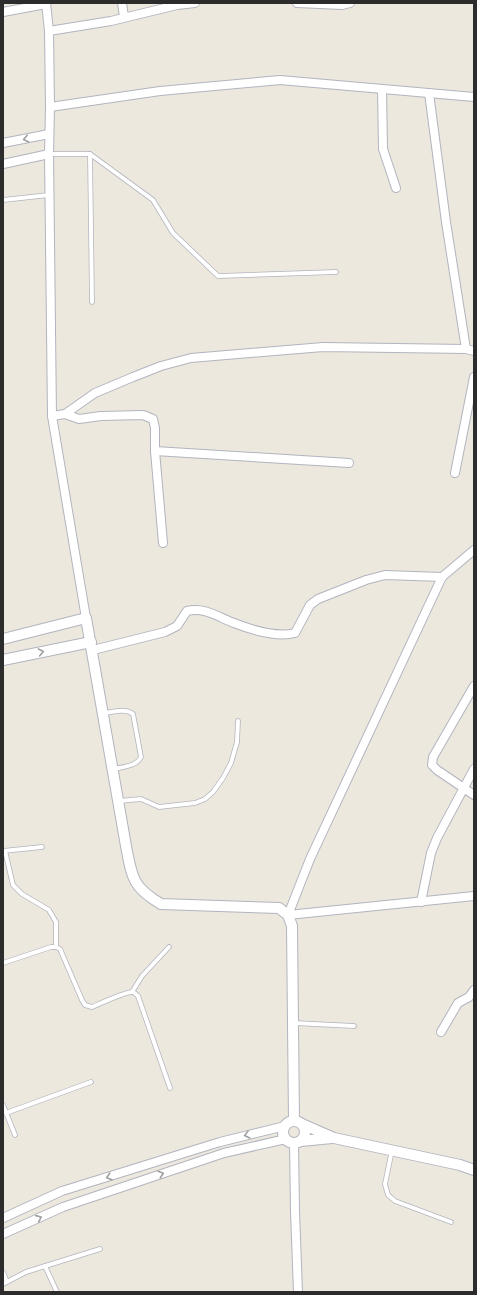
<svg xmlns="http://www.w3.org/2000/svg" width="477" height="1295" font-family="Manrope,sans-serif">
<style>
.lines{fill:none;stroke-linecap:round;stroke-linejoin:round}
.service-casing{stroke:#b2b4bf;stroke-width:5.5}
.minor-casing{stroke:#b2b4bf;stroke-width:10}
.tertiary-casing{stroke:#b2b4bf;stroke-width:12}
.service{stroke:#fff;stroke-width:4}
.minor{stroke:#fff;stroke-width:8}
.tertiary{stroke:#fff;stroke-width:10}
.oneway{stroke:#a0a0a0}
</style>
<rect width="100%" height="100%" fill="#ede8de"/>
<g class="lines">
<defs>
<g id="service">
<path d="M49,154H90L153,200L173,233L218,276L336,272"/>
<path d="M90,154L92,302"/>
<path d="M3,200L49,195"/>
<path d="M104,713C114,712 125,708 133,714L141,757C137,766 123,767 114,769"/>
<path d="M119,801L141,799L159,807L195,803L205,799L213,792L223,778L231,763L237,742L238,721"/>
<path d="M3,851L42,847"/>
<path d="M5,851L13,885L22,894L49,910L56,922V947"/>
<path d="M3,963L51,947H56L60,949L82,1000L85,1005L92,1007C99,1004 127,991 133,992C135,993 136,994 138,996L170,1088"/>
<path d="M132,992L142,976L169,947"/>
<path d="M294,1023L354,1026"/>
<path d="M3,1105L15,1135"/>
<path d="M6,1113L91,1082"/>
<path d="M392,1150L385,1184L388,1195L395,1201L451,1222"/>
<path d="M45,1266L57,1292"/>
<path d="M3,1272L7,1282"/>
<path d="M3,1284L26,1272L100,1249"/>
</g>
<g id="minor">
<path d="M46,3L49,31L50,107L49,154L52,416L86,618"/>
<path d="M122,3L124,17"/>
<path d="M297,3L342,5L350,3"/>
<path d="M3,12L46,4"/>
<path d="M49,31L111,21L177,5L195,3"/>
<path d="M382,89L383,149L396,188"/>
<path d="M429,93L446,222L466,349"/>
<path d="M50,107L160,91L280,80L474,97"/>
<path d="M3,143L49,134"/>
<path d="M3,164L49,154"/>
<path d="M65,414L79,419L101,416L143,415L153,419L155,428V451L163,543"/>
<path d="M52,416L65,414L95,393L133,377L161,366L191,358L323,347L466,349L474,351"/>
<path d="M155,451L349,463"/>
<path d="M455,473L474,377"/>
<path d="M474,550L442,577L310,859L288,915L474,896"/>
<path d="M93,650L165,632L177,626L187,611C205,607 218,617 234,623C252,630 276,638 295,633L310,605L318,599L366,580L385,575L442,577"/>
<path d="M474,686L433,757L432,765L437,770L474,795"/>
<path d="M421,902L431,853L437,838L474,769"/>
<path d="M441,1032L458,1003L469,997L474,990"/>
<path d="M294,1143L295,1211L298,1292"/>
<path d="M3,1218L62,1191L220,1142L285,1126"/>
<path d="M3,1234L63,1207L224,1153L286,1139"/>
</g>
<g id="tertiary">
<path d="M3,639L86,618L126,846C132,877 132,887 161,904L279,908L288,915L292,926L294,1121"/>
<path d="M3,660L91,642"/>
<circle cx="294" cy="1132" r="11"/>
<path d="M302,1124L334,1138L460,1165L474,1170"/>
<path d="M301,1141L332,1138"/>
</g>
</defs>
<use href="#service" class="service-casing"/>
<use href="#minor" class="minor-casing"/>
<use href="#tertiary" class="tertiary-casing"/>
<use href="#service" class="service"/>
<use href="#minor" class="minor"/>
<use href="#tertiary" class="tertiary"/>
</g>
<defs><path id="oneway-chevron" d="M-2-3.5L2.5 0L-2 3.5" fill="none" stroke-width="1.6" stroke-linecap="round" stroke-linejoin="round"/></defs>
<g class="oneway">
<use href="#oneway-chevron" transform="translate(26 139) rotate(168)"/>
<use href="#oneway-chevron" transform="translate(41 652) rotate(-11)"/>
<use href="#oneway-chevron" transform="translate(247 1135) rotate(166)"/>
<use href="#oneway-chevron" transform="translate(161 1174) rotate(-18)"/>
<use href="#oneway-chevron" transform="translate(109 1177) rotate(163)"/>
<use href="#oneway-chevron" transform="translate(39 1218) rotate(-24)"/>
</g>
<rect width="477" height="1295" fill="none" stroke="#2c2c2c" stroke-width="8"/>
</svg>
